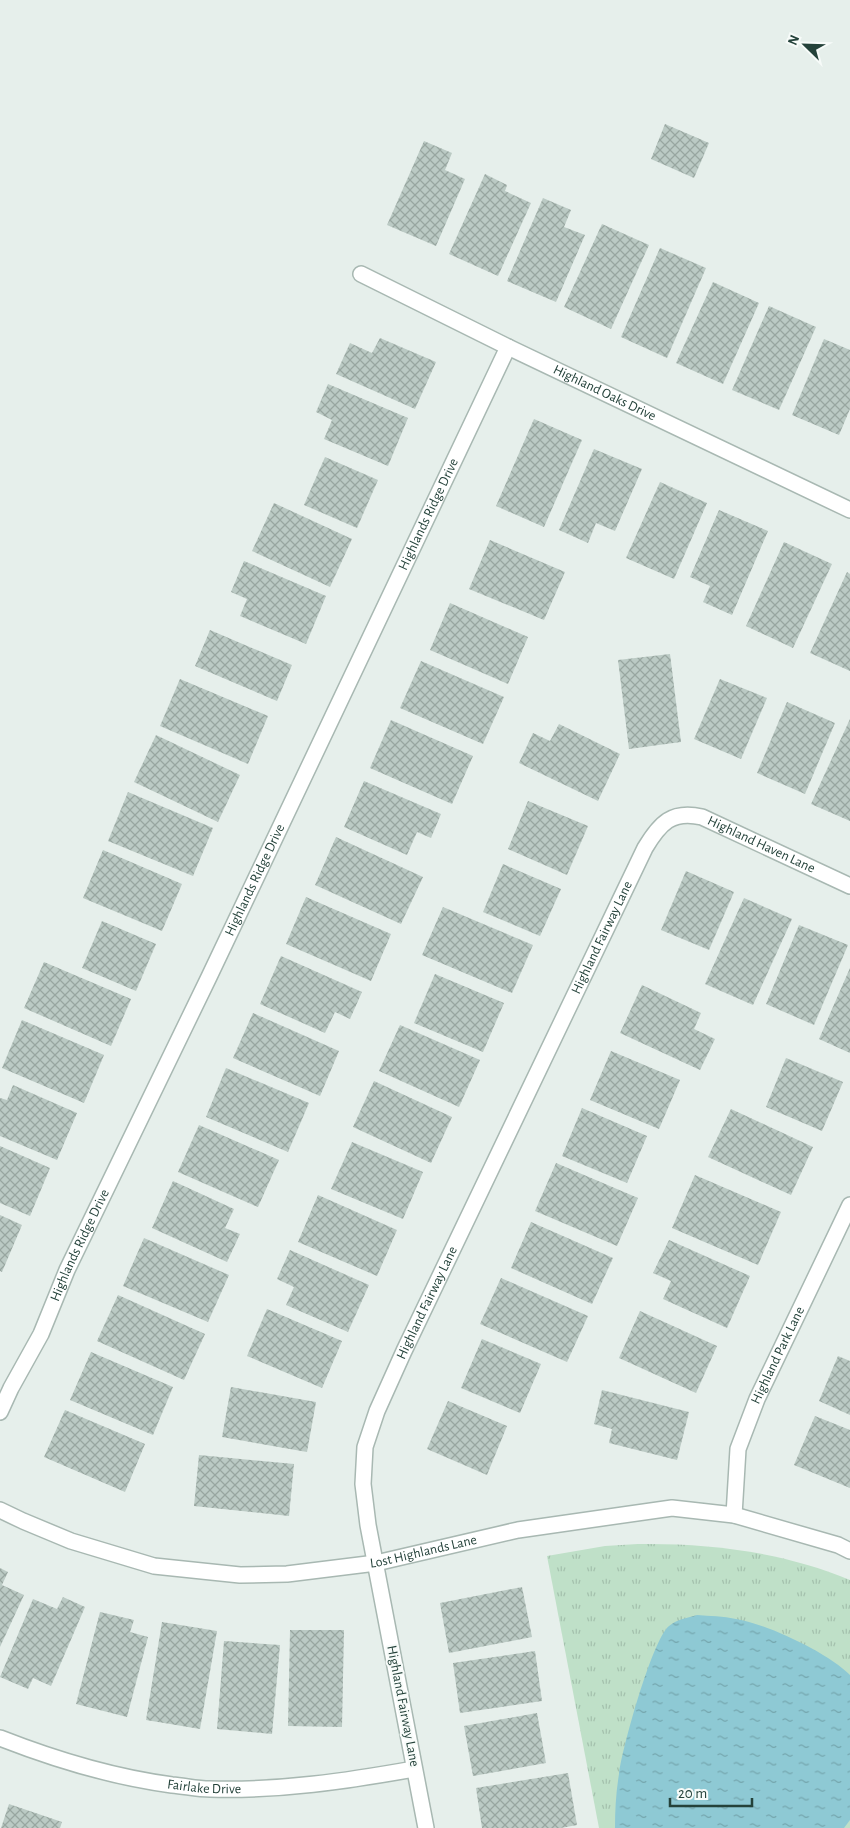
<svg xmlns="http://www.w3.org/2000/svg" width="850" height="1828" font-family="'Alegreya Sans',sans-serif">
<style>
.park{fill:url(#park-tufts)}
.water{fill:url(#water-ripples)}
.building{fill:url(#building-cross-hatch)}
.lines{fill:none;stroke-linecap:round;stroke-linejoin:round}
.street-casing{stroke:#a8b8b2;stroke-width:18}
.street{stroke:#fff;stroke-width:15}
.labels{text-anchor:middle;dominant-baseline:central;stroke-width:4;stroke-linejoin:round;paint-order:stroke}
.street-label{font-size:14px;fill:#24423a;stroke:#f7fbf9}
</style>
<defs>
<pattern id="park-tufts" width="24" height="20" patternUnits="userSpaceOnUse" patternTransform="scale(1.25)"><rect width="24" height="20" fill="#bfe0c8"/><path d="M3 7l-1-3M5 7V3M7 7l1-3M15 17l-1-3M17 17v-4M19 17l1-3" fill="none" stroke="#a4c1ad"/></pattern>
<pattern id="water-ripples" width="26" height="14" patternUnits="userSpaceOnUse" patternTransform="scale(1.25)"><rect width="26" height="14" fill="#8ec9d4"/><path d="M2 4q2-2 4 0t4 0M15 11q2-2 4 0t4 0" fill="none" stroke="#74a5ad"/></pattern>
<pattern id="building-cross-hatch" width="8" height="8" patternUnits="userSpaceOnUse" patternTransform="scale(1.25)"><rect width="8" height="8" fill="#bbcac4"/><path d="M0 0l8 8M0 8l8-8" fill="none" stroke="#98a6a0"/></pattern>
</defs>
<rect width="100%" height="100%" fill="#e6efeb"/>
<path class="park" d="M638,1544C710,1543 783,1552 850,1580V1828H599L547,1556L605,1546Z"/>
<path class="water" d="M697,1615C710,1616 723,1616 736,1619C767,1624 828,1653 850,1675V1820L844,1828H615C615,1810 616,1792 619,1774C622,1749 652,1640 669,1626C677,1619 688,1618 697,1615Z"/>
<g class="building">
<path d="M665,124L709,143L694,178L651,159Z"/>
<path d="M424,141L452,153L445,170L465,179L436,246L387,225Z"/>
<path d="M485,174L507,185L505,191L531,203L498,276L449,254Z"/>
<path d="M543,198L571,210L564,227L585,235L556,302L507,281Z"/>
<path d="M602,224L649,245L611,329L564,307Z"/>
<path d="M660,248L706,268L667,358L621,337Z"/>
<path d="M713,282L759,303L723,384L676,363Z"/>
<path d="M769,306L816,327L779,410L732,390Z"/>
<path d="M380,338L436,362L415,409L336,374L350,343L372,353Z"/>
<path d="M824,339L850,350V409L839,435L792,415Z"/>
<path d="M328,384L408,418L388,466L324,439L332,420L316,412Z"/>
<path d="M534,419L582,440L544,527L496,506Z"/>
<path d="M594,449L642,469L615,531L596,523L588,543L559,530Z"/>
<path d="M325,457L378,480L357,528L304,505Z"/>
<path d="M660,482L707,503L674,579L626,558Z"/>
<path d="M274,503L352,539L330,587L252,551Z"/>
<path d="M719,510L768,531L732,615L703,602L710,586L690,577Z"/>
<path d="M490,540L565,572L544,620L469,589Z"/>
<path d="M784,542L832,564L793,648L746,626Z"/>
<path d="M244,561L326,596L306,644L240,616L247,599L231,592Z"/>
<path d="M847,572L850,574V671L810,653Z"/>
<path d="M450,603L528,637L508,684L430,650Z"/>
<path d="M210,630L292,665L277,701L195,666Z"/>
<path d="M670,654L681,742L629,749L618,660Z"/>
<path d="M421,661L504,697L483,744L400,708Z"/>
<path d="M180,679L268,716L248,764L160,726Z"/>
<path d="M720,679L767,698L741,759L694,739Z"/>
<path d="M787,702L835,723L805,794L757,773Z"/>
<path d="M850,719V821L811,804Z"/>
<path d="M391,720L473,756L452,804L370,768Z"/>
<path d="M559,724L620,754L598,801L519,763L533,733L550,741Z"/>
<path d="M156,735L240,775L218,822L134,782Z"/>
<path d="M364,781L441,814L431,838L417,832L407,855L344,827Z"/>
<path d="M128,792L213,828L193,876L108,841Z"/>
<path d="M528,801L588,826L567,875L508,849Z"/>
<path d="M336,837L423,877L401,924L315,885Z"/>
<path d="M103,850L182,884L162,931L83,898Z"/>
<path d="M503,864L561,889L540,936L483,912Z"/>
<path d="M686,871L734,892L709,950L661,930Z"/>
<path d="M306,897L391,934L371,981L286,944Z"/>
<path d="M744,898L792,919L753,1005L705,984Z"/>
<path d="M443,907L533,945L512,993L422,955Z"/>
<path d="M102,921L156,944L136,991L82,968Z"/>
<path d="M799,925L848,945L814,1025L766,1004Z"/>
<path d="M281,956L362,992L350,1019L335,1012L325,1033L260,1004Z"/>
<path d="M44,962L131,999L111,1046L24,1008Z"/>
<path d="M850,968V1053L819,1039Z"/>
<path d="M435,974L504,1003L483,1052L414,1023Z"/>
<path d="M642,985L701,1013L694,1029L715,1039L700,1070L620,1033Z"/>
<path d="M253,1013L339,1051L320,1096L233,1058Z"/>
<path d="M22,1020L104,1055L84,1103L2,1068Z"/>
<path d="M400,1025L480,1060L459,1107L379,1071Z"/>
<path d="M611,1051L680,1080L659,1129L590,1100Z"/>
<path d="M786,1058L843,1082L822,1131L766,1107Z"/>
<path d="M226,1068L309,1103L288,1152L206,1117Z"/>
<path d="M374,1081L452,1117L431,1163L353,1127Z"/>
<path d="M13,1085L77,1113L57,1160L0,1136V1098L7,1100Z"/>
<path d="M582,1108L647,1136L627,1183L562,1156Z"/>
<path d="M731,1109L813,1147L791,1195L708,1157Z"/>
<path d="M199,1125L279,1160L258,1207L178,1172Z"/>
<path d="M352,1142L423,1172L403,1219L331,1189Z"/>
<path d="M0,1146L50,1168L30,1216L0,1203Z"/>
<path d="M556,1163L638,1198L617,1246L535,1211Z"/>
<path d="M695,1175L781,1212L758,1265L672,1228Z"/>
<path d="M173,1181L234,1209L225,1228L240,1234L227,1262L152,1228Z"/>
<path d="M318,1195L397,1230L377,1276L298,1242Z"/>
<path d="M0,1215L22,1225L2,1272L0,1271Z"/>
<path d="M531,1222L613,1258L592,1304L511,1268Z"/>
<path d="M144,1238L229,1275L208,1322L123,1286Z"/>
<path d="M669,1240L750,1276L727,1328L663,1299L671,1281L653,1273Z"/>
<path d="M290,1250L369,1285L348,1332L286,1305L294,1287L277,1279Z"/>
<path d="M501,1278L588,1316L567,1362L480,1324Z"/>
<path d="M118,1295L205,1334L184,1380L97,1341Z"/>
<path d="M267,1309L342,1341L322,1388L247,1356Z"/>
<path d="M640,1311L717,1346L696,1393L619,1358Z"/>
<path d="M482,1339L541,1364L520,1413L461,1388Z"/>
<path d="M91,1352L173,1387L153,1435L70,1400Z"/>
<path d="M838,1356L850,1361V1415L819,1401Z"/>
<path d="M231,1387L316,1402L307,1452L222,1437Z"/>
<path d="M602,1390L689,1412L677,1460L609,1443L612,1429L594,1424Z"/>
<path d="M448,1401L507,1426L487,1475L427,1449Z"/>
<path d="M65,1410L145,1444L125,1492L44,1457Z"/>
<path d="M815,1416L850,1430V1488L794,1465Z"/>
<path d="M199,1455L294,1464L289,1516L194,1506Z"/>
<path d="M0,1568L8,1572L2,1585L24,1595L0,1647Z"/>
<path d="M522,1587L532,1637L449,1653L440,1603Z"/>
<path d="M63,1597L85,1607L51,1686L33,1678L28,1689L0,1677L33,1599L57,1609Z"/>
<path d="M100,1612L134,1620L130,1632L148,1637L127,1717L76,1704Z"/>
<path d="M162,1622L217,1631L200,1729L146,1720Z"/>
<path d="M290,1630H344L342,1727L288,1726Z"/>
<path d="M224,1641L280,1645L272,1734L217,1729Z"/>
<path d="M535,1651L542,1701L460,1713L453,1663Z"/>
<path d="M537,1713L546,1763L473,1776L464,1726Z"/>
<path d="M568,1773L577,1825L561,1828H482L476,1788Z"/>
<path d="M9,1804L62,1822L60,1828H1Z"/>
</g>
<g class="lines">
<defs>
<g id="street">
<path id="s1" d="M361,274L508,347L850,510"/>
<path id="s2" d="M0,1412L11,1388L41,1334L67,1270L209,977L508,347"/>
<path id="s3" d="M0,1510L23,1521L71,1541L154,1566L240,1575L287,1574L376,1563L518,1530L672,1508L734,1515L838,1545L850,1551"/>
<path id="s4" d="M734,1515L738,1449L757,1399L850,1205"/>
<path id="s5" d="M0,1738C56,1760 112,1777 172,1785C185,1786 197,1789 210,1789C279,1791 347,1781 414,1769"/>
<path id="s6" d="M426,1828L368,1525L363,1484L365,1447L377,1411L404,1351L645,848C660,823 672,810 702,817L850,886"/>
</g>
</defs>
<use href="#street" class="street-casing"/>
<use href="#street" class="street"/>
</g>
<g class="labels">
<g class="street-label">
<text stroke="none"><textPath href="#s1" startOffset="271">Highland Oaks Drive</textPath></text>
<text stroke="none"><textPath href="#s2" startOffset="995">Highlands Ridge Drive</textPath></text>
<text stroke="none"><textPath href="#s6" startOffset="1185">Highland Haven Lane</textPath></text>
<text stroke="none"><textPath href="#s2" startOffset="590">Highlands Ridge Drive</textPath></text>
<text stroke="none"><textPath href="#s6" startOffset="949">Highland Fairway Lane</textPath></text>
<text stroke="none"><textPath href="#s2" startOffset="185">Highlands Ridge Drive</textPath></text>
<text stroke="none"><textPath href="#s6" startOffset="544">Highland Fairway Lane</textPath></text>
<text stroke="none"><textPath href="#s4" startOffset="168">Highland Park Lane</textPath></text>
<text stroke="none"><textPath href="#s3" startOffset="436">Lost Highlands Lane</textPath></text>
<text transform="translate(403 1706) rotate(79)">Highland Fairway Lane</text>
<text stroke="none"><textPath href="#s5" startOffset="211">Fairlake Drive</textPath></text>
</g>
</g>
<g transform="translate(805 45) rotate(293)" stroke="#f7fbf9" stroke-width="4" paint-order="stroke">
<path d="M0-4L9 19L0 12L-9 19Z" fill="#24423a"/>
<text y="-8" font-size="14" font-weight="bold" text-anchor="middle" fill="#24423a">N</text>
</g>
<path d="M670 1798v8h82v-8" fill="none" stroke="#24423a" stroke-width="2.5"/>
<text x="678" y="1798" font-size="15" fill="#24423a" stroke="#f7fbf9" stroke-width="4" paint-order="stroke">20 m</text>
</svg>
